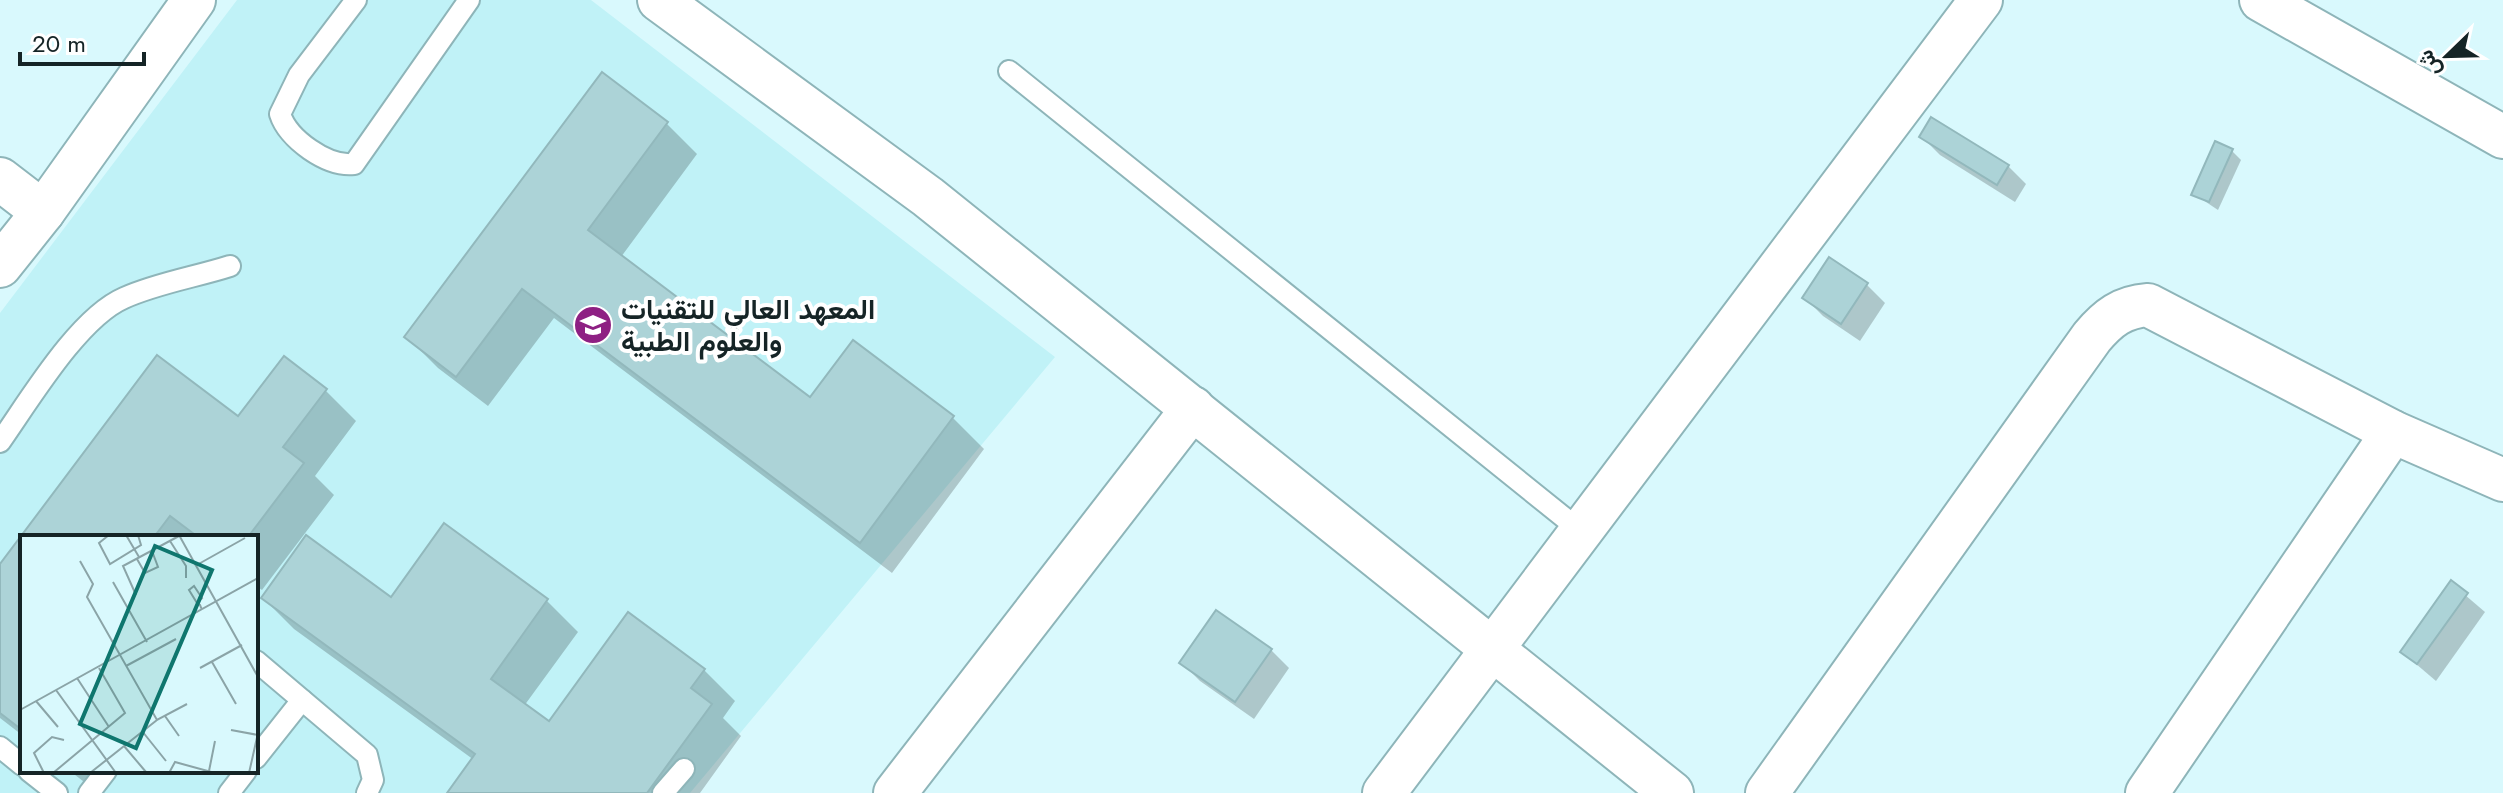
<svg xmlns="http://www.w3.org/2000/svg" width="2503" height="793" font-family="Jost,Vazirmatn,sans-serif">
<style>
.built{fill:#c0f2f7;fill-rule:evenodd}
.shadow{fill:#0003}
.building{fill:#acd3d7;stroke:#92b8bc;stroke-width:2}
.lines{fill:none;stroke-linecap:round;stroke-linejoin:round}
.lane-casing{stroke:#8eb5b9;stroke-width:24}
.street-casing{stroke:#8eb5b9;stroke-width:46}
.lane{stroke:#fff;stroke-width:20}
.street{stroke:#fff;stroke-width:42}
.labels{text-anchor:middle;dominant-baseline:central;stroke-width:8;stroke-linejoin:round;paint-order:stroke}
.poi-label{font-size:28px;font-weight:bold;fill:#152426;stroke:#fff;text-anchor:start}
.inset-road{fill:none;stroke:#8ba4a7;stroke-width:2}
.view{fill:#0f766e;fill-opacity:0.15;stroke:#0f766e;stroke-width:4}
.inset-edge{fill:none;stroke:#152426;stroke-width:4}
</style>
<rect width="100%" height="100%" fill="#d9f9fd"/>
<path class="built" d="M237,0H591L1055,357L690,793H0V313ZM22,537H256V771H22Z"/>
<g class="shadow">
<path d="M666,123L697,154L621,257L810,400L853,343L953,418L984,449L892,573L554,318L488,406L438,368L407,337Z"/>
<path d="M1922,137L2008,166L2026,184L2015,202L1940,155Z"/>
<path d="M2232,151L2241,160L2218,210L2194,194Z"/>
<path d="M1867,285L1885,303L1860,341L1823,316L1805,298Z"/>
<path d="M325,390L356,421L315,476L334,495L262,590L256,586V537H23L239,419Z"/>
<path d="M444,526L547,601L578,632L524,706L549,724L704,670L735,701L723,718L741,736L700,793H449L474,760L294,629L263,598L391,600Z"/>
<path d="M22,538V735L0,718V567Z"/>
<path d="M2451,583L2485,612L2436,681L2402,652Z"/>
<path d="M1271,650L1289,668L1254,719L1200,681L1182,663Z"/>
<path d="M70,771H99L88,785Z"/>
</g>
<g class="building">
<path d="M602,72L668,122L588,230L810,397L853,340L954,416L860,543L522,289L456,377L404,337Z"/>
<path d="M1931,117L2009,165L1997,185L1919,137Z"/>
<path d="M2215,141L2233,149L2209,202L2191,195Z"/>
<path d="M1829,257L1868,283L1841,324L1802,298Z"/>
<path d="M157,355L238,416L284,356L327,389L283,447L304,463L248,537H198L170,516L154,537H22V730L0,713V564Z"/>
<path d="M444,523L548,599L491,679L549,721L628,612L705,669L691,688L712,704L647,793H447L475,754L261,598L306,535L391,597Z"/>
<path d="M2451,580L2468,593L2417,664L2400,652Z"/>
<path d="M1216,610L1272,649L1235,702L1179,663Z"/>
</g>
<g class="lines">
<defs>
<g id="lane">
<path d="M356,0L299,75L280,114C288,139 327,167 354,164L469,0"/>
<path d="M1009,71L1582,532"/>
<path d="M0,442C29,401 78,318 124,298C157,283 196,277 230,266"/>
<path d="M256,661L367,755L373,780L367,793"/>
<path d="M0,747L22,765"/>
<path d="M256,758L302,700"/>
<path d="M29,771L57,793"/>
<path d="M89,793L106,771"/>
<path d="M229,793L246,771"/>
<path d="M663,793L684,769"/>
</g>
<g id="street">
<path d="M659,0L928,197L1672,793"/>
<path d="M2261,0L2503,137"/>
<path d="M0,179L43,212"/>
<path d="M0,266L43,212L194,0"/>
<path d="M895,793L1193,408"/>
<path d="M1384,793L1981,0"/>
<path d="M1767,793L2092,337C2108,318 2122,307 2148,305L2393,432L2503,480"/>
<path d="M2147,793L2393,432"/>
</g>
</defs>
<use href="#lane" class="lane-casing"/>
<use href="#street" class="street-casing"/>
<use href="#lane" class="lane"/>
<use href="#street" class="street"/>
</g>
<defs>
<symbol id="university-disc" viewBox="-11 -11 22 22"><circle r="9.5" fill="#8e2083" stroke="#fff"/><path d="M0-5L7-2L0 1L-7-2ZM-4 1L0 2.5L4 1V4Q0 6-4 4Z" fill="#fff"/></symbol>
</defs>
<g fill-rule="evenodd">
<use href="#university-disc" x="571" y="303" width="44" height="44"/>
</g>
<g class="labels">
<g class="poi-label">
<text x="621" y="309">المعهد العالي للتقنيات<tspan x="621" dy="32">والعلوم الطبية</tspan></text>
</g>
</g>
<g transform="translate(20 535)">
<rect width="238" height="238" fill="#d9f9fd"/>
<path class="inset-road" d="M89,0L79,8L90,29L121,10L118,0M106,0L119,22M159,0L238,142M150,6L166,31V43M117,24L125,38L138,32L132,16M60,26L73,49L67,62L137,185L167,169M175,31L225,3M93,47L127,107M116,60L103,31L159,1M177,68L182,63L174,51L169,55L177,68L180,70L182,75M192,127L216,169M106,131L156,104M180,133L222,110M57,143L89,192M36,155L96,238M16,166L38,192M0,175L238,43M145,181L159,201M211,195L238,200M122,196L146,226M104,211L126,237M189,236L195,206M24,238L14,218L32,202L44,205M33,238L105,178L79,133M70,238L137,185M149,238L155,227L195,238M229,238L238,198"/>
<path class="view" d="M135,11L192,35L116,213L60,189Z"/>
<rect width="238" height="238" class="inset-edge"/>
</g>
<g transform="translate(2447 56) rotate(247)" stroke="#ffffff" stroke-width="6" paint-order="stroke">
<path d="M0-6L14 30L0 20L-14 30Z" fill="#152426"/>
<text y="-12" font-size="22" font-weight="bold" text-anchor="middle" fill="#152426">ش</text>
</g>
<path d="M20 52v12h124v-12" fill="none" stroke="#152426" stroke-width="4"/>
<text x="32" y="52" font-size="24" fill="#152426" stroke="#ffffff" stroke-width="6" paint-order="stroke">20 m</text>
</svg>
